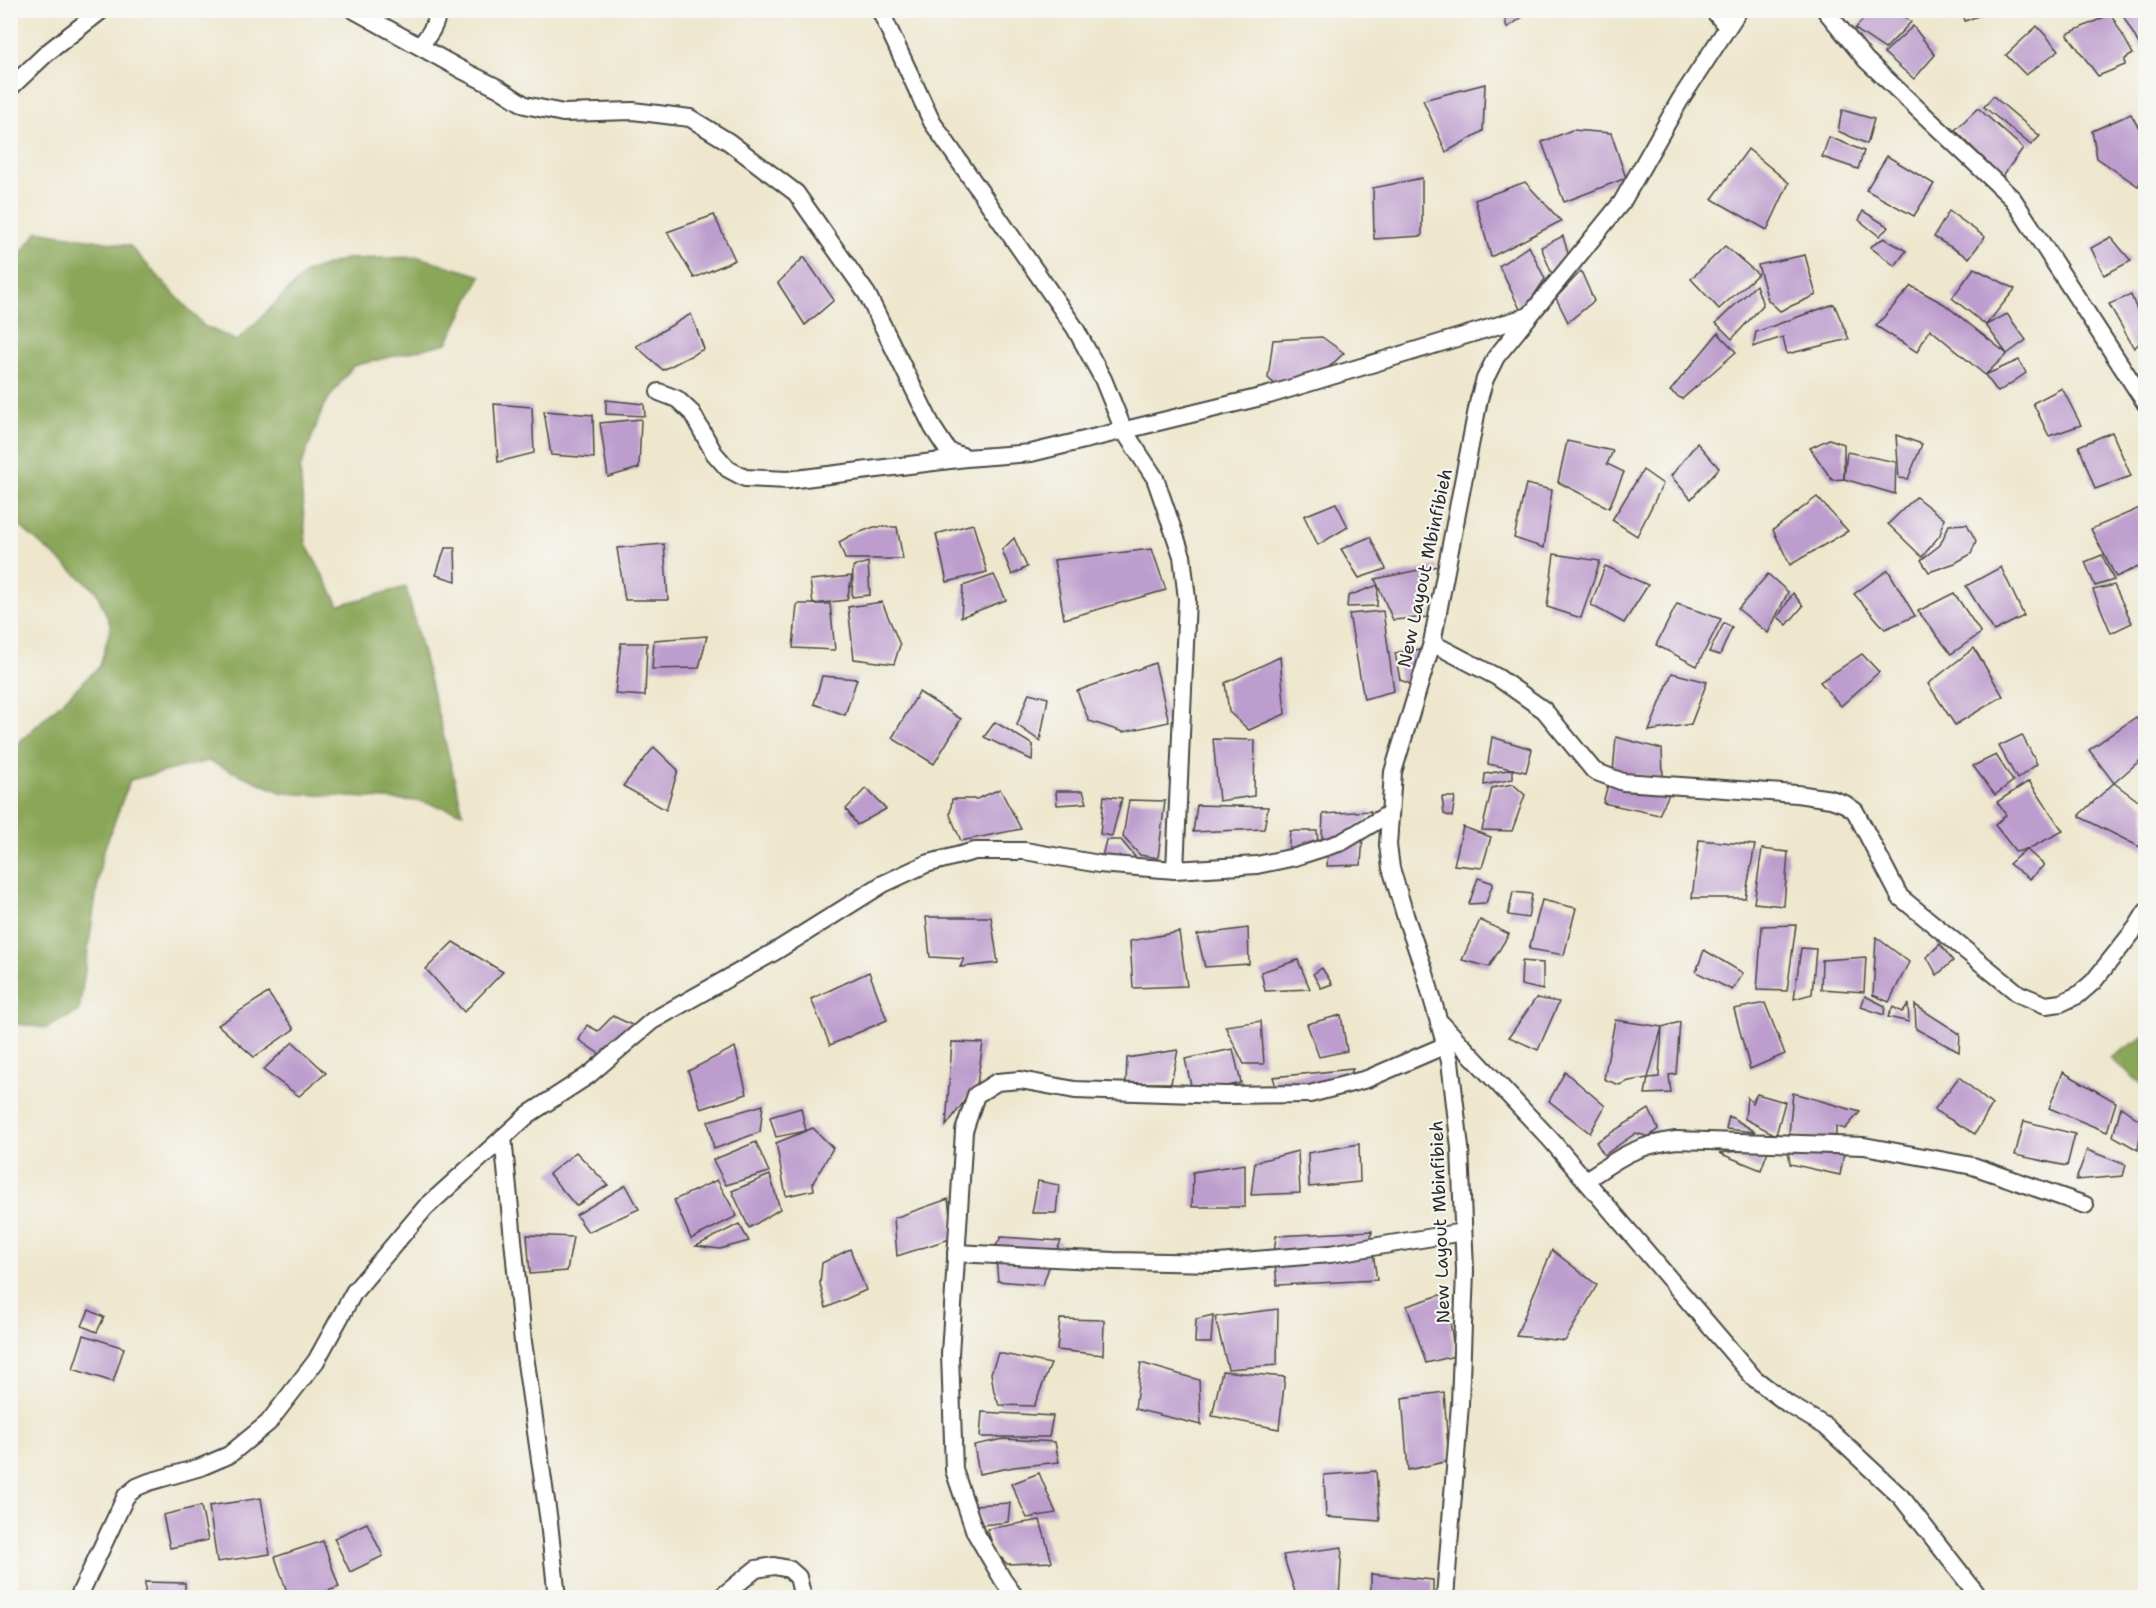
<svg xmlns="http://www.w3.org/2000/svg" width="2156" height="1608" font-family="'Shantell Sans',sans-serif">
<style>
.forest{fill:#8aa659;stroke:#5a6842;stroke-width:1.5}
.building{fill:#bd9dcd}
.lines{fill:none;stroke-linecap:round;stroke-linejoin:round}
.street-casing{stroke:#484743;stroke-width:20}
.street{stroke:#fff;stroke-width:16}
.labels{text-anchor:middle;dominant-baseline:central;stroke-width:4.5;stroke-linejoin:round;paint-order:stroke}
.street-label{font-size:18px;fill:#2b2b2b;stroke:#f6f6f2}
</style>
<rect width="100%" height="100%" fill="#f6f6f2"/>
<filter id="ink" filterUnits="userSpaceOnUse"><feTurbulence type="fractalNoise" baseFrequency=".0167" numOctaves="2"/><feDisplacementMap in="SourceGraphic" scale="12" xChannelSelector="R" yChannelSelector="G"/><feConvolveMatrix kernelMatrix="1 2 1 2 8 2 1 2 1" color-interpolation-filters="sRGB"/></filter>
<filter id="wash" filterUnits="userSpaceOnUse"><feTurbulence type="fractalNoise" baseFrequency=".008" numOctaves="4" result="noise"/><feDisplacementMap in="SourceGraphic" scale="24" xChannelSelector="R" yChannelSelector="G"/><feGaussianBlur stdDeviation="1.35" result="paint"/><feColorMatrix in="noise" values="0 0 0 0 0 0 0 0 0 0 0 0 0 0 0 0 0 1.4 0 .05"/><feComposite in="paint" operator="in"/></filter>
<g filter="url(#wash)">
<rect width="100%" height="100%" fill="#eee7ce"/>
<g class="forest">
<path d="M38,231L130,246L204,326L237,341L307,272L345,259L419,257L481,276L447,343L353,366L324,405L300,469L306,544L339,605L406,587L463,813L419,801L283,793L208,761L130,780L102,855L79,1011L47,1028L11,1023V750L100,666L111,626L96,591L11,519V266Z"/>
<path d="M2145,1036V1087L2110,1058Z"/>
</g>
<g id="blocks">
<g class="building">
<path d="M1503,10H1532L1507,28Z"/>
<path d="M1871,10H1897L1911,22L1885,49L1855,29Z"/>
<path d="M1962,10H1991V11L1965,21Z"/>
<path d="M2120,10H2145V55Z"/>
<path d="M2111,14L2133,54L2125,59V65L2098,76L2067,34Z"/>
<path d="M1913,26L1935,55L1914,79L1884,53Z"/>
<path d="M2037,26L2059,50L2026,75L2006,55Z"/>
<path d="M1485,84L1483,131L1446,152L1423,100Z"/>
<path d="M1993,96L2040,136L2031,145L1984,107Z"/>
<path d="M1978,108L2023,148L2002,177L1955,130Z"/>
<path d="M1842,110L1874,119L1867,144L1838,131Z"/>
<path d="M2131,114L2145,139V176L2138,186L2097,158L2092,131Z"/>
<path d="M1572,130L1611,133L1626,178L1564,202L1542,142Z"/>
<path d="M1829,137L1864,151L1858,169L1822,157Z"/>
<path d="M1748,149L1789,183L1767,230L1712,199Z"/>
<path d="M1887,156L1934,184L1914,216L1866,190Z"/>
<path d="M1422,178V236L1374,239L1373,188Z"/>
<path d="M1525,182L1561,221L1491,257L1475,200Z"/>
<path d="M1863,211L1889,227L1879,236L1859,220Z"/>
<path d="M1949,211L1985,237L1969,258L1934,237Z"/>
<path d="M714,215L735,260L694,278L667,232Z"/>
<path d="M1563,236L1569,257L1552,274L1541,247Z"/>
<path d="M2111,237L2131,261L2104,275L2091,248Z"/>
<path d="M1884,238L1906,251L1895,266L1870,247Z"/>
<path d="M1529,246L1545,279L1522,313L1499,266Z"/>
<path d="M1725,246L1758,274L1719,309L1691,279Z"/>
<path d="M1805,255L1816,295L1780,311L1768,300L1758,265Z"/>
<path d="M804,257L834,300L805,325L778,283Z"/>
<path d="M1974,268L2015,289L1986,325L1952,298Z"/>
<path d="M1581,271L1594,301L1568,322L1556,298Z"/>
<path d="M1756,285L1763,305L1732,339L1716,323Z"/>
<path d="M1911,286L1944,304L2007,354L1986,325L2007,314L2026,340L2007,354L1985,375L2019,360L2026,373L1998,392L1985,375L1930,329L1917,352L1876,326Z"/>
<path d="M2131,295L2145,330V338L2134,348L2109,304Z"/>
<path d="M1834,304L1849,339L1787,354L1783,337L1753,347L1756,332Z"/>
<path d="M691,314L704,349L663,370L636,346Z"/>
<path d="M1718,333L1736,352L1682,399L1670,391Z"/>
<path d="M1322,337L1344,353L1327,369L1278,387L1268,378L1273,340Z"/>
<path d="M2062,388L2081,425L2049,436L2033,403Z"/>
<path d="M606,400L644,404L645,416L606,414Z"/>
<path d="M494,404L532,407L534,453L498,462Z"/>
<path d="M544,411L593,415L594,458L551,455Z"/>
<path d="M641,419L639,468L608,477L600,423Z"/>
<path d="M2112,432L2131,476L2095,489L2079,446Z"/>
<path d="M1896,435L1922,444L1908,479L1899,478Z"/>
<path d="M1829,439L1844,444V479L1832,480L1810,448Z"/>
<path d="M1567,441L1613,451L1607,464L1624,472L1609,508L1558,482Z"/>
<path d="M1697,443L1719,468L1691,499L1671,476Z"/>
<path d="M1847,452L1896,462L1895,494L1844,479Z"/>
<path d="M1643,470L1663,484L1637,536L1612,520Z"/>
<path d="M1526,484L1552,490L1544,548L1514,538Z"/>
<path d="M1817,497L1848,531L1790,565L1773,530Z"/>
<path d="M1916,497L1944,519L1940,535L1922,557L1888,524Z"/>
<path d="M1336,503L1348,527L1318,545L1304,516Z"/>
<path d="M2142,507L2145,516V564L2116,577L2091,529Z"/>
<path d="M973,524L987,572L947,582L936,534Z"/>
<path d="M1967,524L1976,541L1971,554L1955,563L1929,572L1921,560L1940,545L1949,525Z"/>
<path d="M874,527H897L903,559H845L839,542L850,536Z"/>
<path d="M1370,537L1386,569L1359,578L1341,549Z"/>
<path d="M1014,538L1027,567L1012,575L1002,550Z"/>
<path d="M664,544L668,600H625L617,548Z"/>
<path d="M445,548H455L456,581L436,575Z"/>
<path d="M1152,549L1166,590L1064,619L1054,560Z"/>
<path d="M1554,554L1600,561L1581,618L1547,607Z"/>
<path d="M2102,555L2114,580L2095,586L2085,562Z"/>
<path d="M868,562L870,595L852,597L853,567Z"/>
<path d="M1438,566L1429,617L1393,620L1375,579Z"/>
<path d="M1605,566L1648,585L1624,623L1591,605Z"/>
<path d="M2001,567L2024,616L1994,631L1966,586Z"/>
<path d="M1888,570L1915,616L1885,629L1854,594Z"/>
<path d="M1768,574L1788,592L1768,633L1738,609Z"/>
<path d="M994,575L1006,600L961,617L963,586Z"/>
<path d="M852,576L847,600L813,604L810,580Z"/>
<path d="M1378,585L1377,606L1347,607L1348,596Z"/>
<path d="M2114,585L2132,623L2111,633L2093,590Z"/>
<path d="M1793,593L1803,606L1787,625L1778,617Z"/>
<path d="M1954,593L1981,633L1951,654L1918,611Z"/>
<path d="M882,602L900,645L894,664L854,659L848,607Z"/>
<path d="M797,604H830L835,650L793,648Z"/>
<path d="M1677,604L1721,619L1697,666L1656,645Z"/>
<path d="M1383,611L1394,691L1364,699L1349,614Z"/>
<path d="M1724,623L1732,627L1720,655L1709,652Z"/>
<path d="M707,636L699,668L652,669L654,640Z"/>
<path d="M621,643H647L645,696L615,694Z"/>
<path d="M1974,648L2003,696L1955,725L1928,684Z"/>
<path d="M1422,649L1413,685L1400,680L1395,653Z"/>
<path d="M1862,654L1879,672L1841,706L1820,682Z"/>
<path d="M1280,657L1285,714L1249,730L1229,712L1225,683Z"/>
<path d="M1155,663L1169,722L1123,732L1089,721L1077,691Z"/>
<path d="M1672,673L1707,682L1691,724L1649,731Z"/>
<path d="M822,676L857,679L845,715L814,704Z"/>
<path d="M919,692L961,719L934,764L892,738Z"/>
<path d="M1029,693L1048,698L1040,741L1017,725Z"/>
<path d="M2136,717L2145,731V756L2114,783L2089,750Z"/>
<path d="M995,722L1033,745L1032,760L984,737Z"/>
<path d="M2022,735L2037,764L2017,779L1999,746Z"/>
<path d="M1492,737L1532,749L1526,772L1488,764Z"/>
<path d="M1616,737L1662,749L1663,778L1613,772Z"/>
<path d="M1213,739L1255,740L1254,796L1219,801Z"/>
<path d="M654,747L678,770L666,810L623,786Z"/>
<path d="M1996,755L2013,781L1995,795L1973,766Z"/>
<path d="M1513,769V779L1484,785L1485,774Z"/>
<path d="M1610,777L1636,791L1670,792L1659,815L1603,803Z"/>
<path d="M2029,781L2063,831L2030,848L2016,852L1995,825L2006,815L1997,802Z"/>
<path d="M2114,783L2145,806L2144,849L2080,817V814Z"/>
<path d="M1513,784L1525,795L1512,831L1482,830L1492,788Z"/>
<path d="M866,788L886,809L857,825L846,809Z"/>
<path d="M1000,789L1021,829L961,841L950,815L952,799H977Z"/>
<path d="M1056,791H1083L1087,803L1057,805Z"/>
<path d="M1104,796L1122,798L1112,836L1100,834Z"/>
<path d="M1442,797H1455L1452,817L1444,814Z"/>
<path d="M1129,800L1165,801L1158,858L1140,855L1123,837Z"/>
<path d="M1197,805L1268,807L1264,829L1193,832Z"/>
<path d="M1371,811L1368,820L1327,843L1322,837L1323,814Z"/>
<path d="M1463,827L1491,837L1482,868L1454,865Z"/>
<path d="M1290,831H1317L1318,845L1288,856Z"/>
<path d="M1363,835L1361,865L1327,866L1328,851Z"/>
<path d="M1106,840H1121L1136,858L1101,861Z"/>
<path d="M1699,840L1755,845L1745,898H1692Z"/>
<path d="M1762,849L1788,852L1784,906L1754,903Z"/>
<path d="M2026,849L2044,865L2030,879L2009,864Z"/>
<path d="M1478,878L1493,883L1486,903L1469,904Z"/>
<path d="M1513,892L1532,894L1528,918L1508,915Z"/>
<path d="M1542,900L1576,908L1564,955L1529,949Z"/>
<path d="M926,917H991L998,963L960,967L964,959L930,957Z"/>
<path d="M1480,920L1509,934L1489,967L1462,960Z"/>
<path d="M1796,925L1787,991L1757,990L1762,926Z"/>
<path d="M1248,928L1249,964L1205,967L1197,935Z"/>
<path d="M1179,932L1187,986L1133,988L1130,941Z"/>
<path d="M1876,937L1909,962L1889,1002L1873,995Z"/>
<path d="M453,942L503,972L464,1012L426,969Z"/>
<path d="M1940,944L1953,961L1937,975L1927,957Z"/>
<path d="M1801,948L1816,949L1812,994L1794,999Z"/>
<path d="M1704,950L1743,973L1732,990L1696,972Z"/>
<path d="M1866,957L1864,992L1821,989L1822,960Z"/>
<path d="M1298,960L1310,989L1265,991L1261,972Z"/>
<path d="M1522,961L1543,963V990L1521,985Z"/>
<path d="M1322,968L1332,984L1321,988L1313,974Z"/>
<path d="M869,972L887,1020L830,1045L811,999Z"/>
<path d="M268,993L294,1029L254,1057L218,1025Z"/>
<path d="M1865,996L1885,1006L1884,1015L1861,1007Z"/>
<path d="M1536,998L1559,1002L1538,1050L1509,1037Z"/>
<path d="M1765,1003L1785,1054L1750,1069L1734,1009Z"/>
<path d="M1908,1005L1909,1022L1888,1017L1893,1007L1902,1012Z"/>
<path d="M1915,1005L1960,1034L1959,1052L1916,1029Z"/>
<path d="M1341,1015L1347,1051L1319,1057L1307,1024Z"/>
<path d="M613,1016L634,1026L604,1057L579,1040L587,1025L598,1031Z"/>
<path d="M1615,1020L1662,1027L1680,1022L1676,1074L1669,1075L1671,1093L1645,1094L1648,1078L1659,1077L1662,1027L1648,1078L1629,1081L1619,1085L1604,1079Z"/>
<path d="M1261,1021L1264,1064H1244L1225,1026Z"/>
<path d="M293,1042L326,1073L299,1096L263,1070Z"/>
<path d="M952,1042L983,1043L977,1084L946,1126Z"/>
<path d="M735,1047L747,1094L701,1109L688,1071Z"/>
<path d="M1233,1049L1241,1083L1193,1094L1185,1059Z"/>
<path d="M1178,1050L1171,1083H1126L1127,1058Z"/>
<path d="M1353,1069L1349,1077L1305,1089L1277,1090L1273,1077Z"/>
<path d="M1565,1072L1605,1106L1590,1133L1549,1101Z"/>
<path d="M2063,1072L2116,1102L2107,1132L2049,1108Z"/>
<path d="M1959,1077L1992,1105L1975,1134L1934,1110Z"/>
<path d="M1793,1093L1860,1112L1845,1129L1836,1126V1145L1789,1134Z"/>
<path d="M1757,1094L1785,1102L1776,1135L1745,1119L1747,1097L1752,1103Z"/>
<path d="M763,1105L760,1132L714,1149L708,1121Z"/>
<path d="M2121,1107L2142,1122L2138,1150L2113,1136Z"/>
<path d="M801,1108L806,1131L776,1137L770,1117Z"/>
<path d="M1649,1109L1658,1129L1649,1137L1636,1133L1604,1155L1596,1142Z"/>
<path d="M1729,1116L1756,1132L1726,1129Z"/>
<path d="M2024,1121L2075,1134L2067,1166L2015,1155Z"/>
<path d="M813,1128L833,1148L813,1183L814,1190L786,1196L776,1143Z"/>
<path d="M756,1142L769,1172L726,1185L713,1160Z"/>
<path d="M1359,1144L1360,1182L1309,1187L1308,1153Z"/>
<path d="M1769,1148L1761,1170L1719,1153Z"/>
<path d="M1788,1149L1844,1153L1840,1175L1790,1164Z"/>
<path d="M2087,1150L2126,1165L2123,1176L2076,1180Z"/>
<path d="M1298,1151L1300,1193L1251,1195L1255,1162Z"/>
<path d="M576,1152L608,1185L576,1206L549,1174Z"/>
<path d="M1245,1164V1207H1192L1193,1172Z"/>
<path d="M770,1175L780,1209L749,1228L732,1191Z"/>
<path d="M717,1180L737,1216L691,1239L674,1200Z"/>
<path d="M1038,1181L1059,1185L1056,1213H1032Z"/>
<path d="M626,1185L639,1209L588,1232L576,1215Z"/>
<path d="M948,1199L953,1238L897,1256L894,1218Z"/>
<path d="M739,1224L749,1241L720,1249L696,1246Z"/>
<path d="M1372,1231L1370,1244L1274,1254L1276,1236Z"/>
<path d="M527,1235L573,1237L567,1271L530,1274Z"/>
<path d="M1001,1237L1061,1241L1055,1254L993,1251Z"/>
<path d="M850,1249L866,1290L826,1308L820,1284L822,1263Z"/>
<path d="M1552,1250L1597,1285L1565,1341L1516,1336Z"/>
<path d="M1373,1252L1377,1280L1277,1285L1275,1264Z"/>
<path d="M996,1259L1050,1264L1043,1285L998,1281Z"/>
<path d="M1446,1293L1455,1356L1426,1363L1407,1306Z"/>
<path d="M1278,1309L1277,1365L1228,1369L1215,1317Z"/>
<path d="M89,1310L104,1317L97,1332L82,1326Z"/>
<path d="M1213,1315L1211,1343H1195L1196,1319Z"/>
<path d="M1060,1319L1104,1320L1103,1355L1057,1350Z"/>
<path d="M84,1335L124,1348L113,1382L73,1369Z"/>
<path d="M998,1353L1051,1364L1034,1406L999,1405L994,1392L991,1373Z"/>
<path d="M1141,1363L1199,1380L1201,1425L1135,1409Z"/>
<path d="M1222,1371L1285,1377L1279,1429L1212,1416Z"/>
<path d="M1444,1392L1449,1461L1408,1470L1402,1398Z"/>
<path d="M982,1412L1053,1416L1049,1437H980Z"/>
<path d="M1004,1439L1055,1442L1059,1462L1014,1467L979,1474L974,1445Z"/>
<path d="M1376,1471L1380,1521L1326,1517L1324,1475Z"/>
<path d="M1039,1473L1056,1513L1027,1518L1011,1484Z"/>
<path d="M261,1498L270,1554L217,1562L209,1506Z"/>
<path d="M1010,1503L1008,1522L982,1525L975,1505Z"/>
<path d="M201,1506L208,1540L170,1548L163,1515Z"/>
<path d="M1040,1520L1052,1562L1007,1564L995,1551L987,1529Z"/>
<path d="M367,1523L383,1556L350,1572L334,1538Z"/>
<path d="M323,1541L339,1587L308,1598H289L275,1557Z"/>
<path d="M1342,1547L1339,1598H1297L1283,1555Z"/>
<path d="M1371,1574L1433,1580V1598H1371Z"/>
<path d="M145,1582L185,1583V1598H145Z"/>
</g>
</g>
</g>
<g filter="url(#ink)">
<use href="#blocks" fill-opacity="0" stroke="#484743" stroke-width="1.5"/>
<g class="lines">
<defs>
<g id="street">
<path d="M354,10L462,70L498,88L525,105L563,113L633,111L690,118L729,142L796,193L867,294L933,428L948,451L965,457"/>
<path d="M880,10L932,122L1075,328L1103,379L1124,431L1155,478L1182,556L1187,599L1175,870"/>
<path d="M1713,10L1727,27"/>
<path d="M1825,10L1866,60L2013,199L2146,404"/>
<path d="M420,46C428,36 438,24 437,10"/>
<path d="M10,88L48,52L102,10"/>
<path d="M659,392L677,399L692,413L714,453L728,469L745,478L788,480L966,458L1031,453L1269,395L1529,316"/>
<path d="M1432,643L1497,677L1544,710L1594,771L1623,782L1797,794L1831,799L1845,804L1855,811L1900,897L2019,994L2046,1005L2061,1003L2078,995L2093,982L2136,928L2146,912"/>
<path d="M1441,1023L1551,1140L1754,1378L1788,1404L1825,1426L1902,1498L1980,1598"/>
<path d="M503,1137L523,1342L549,1522L557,1598"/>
<path d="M1586,1180C1620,1157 1634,1146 1676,1140L1864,1146L1973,1166L2085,1205"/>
<path d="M956,1253L1114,1261L1218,1263L1330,1254L1463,1232"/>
<path d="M78,1598L126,1496L137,1487L149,1482L201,1467L229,1455L268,1423L316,1361L354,1292L425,1208L529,1114L589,1075L652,1021L776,951L883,884L926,864L975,851H1025L1099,864L1175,870L1257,865L1295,857L1342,842L1390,813"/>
<path d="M720,1598L756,1569L774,1566L789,1569L798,1577L803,1598"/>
<path d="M1016,1598L1003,1580L975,1532L954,1470L950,1354L964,1131L976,1095L997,1082L1020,1080L1075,1090L1225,1095L1310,1094L1367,1079L1446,1045"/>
<path d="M1445,1598L1460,1404L1465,1271L1460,1148L1450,1061L1424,970L1406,918L1391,868L1388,845L1393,772L1432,643L1479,399L1485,379L1496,357L1622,202L1680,100L1739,10"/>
</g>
</defs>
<use href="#street" class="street-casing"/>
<use href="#street" class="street"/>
</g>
</g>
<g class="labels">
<g class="street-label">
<text transform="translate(1425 568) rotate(-78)">New Layout Mbinfibieh</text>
<text transform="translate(1440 1222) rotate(-92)">New Layout Mbinfibieh</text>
</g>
</g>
<rect width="2156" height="1608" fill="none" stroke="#f6f6f2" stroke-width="36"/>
</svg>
